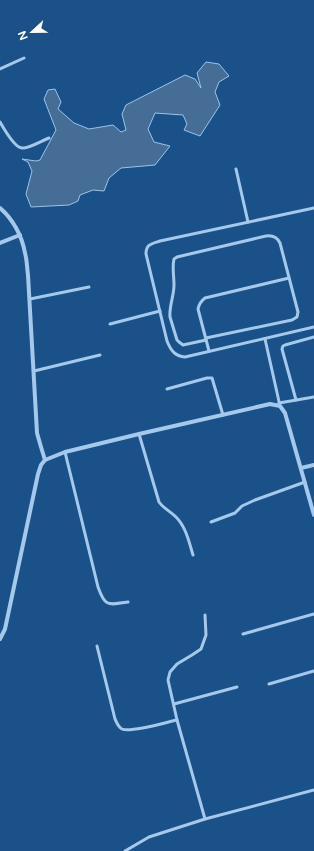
<svg xmlns="http://www.w3.org/2000/svg" width="314" height="851" font-family="'Varela Round',sans-serif">
<style>
.water{fill:#456d95;stroke:#98c5ee}
.lines{fill:none;stroke-linecap:round;stroke-linejoin:round}
.lane{stroke:#a5c9ec;stroke-width:3}
.street{stroke:#a5c9ec;stroke-width:4}
</style>
<rect width="100%" height="100%" fill="#1b5189"/>
<path class="water" d="M206,62L219,64L229,76L219,82L215,92L220,105L200,136L184,130L187,124L183,115L155,113L148,129L154,142L170,146L155,165L121,168L109,178L104,191L93,190L80,195L78,201L69,205L31,207L26,194L32,171L28,162L22,159L36,161L40,160L56,130L44,99L48,90L55,89L61,102L58,109L74,123L89,129L113,125L121,132L126,130L122,114L126,105L185,75L195,79L201,88L197,73Z"/>
<g class="lines">
<g class="lane">
<path d="M0,69L24,58"/>
<path d="M0,122C4,129 15,148 22,148C28,149 43,140 49,138"/>
<path d="M236,169L248,222"/>
<path d="M314,208L160,241C151,244 146,244 146,254L167,341C171,351 175,356 185,357L314,327"/>
<path d="M30,299L89,287"/>
<path d="M110,324L160,311"/>
<path d="M206,338L292,320L297,317L298,312L280,243C277,237 273,235 266,236L177,257L174,259C172,267 174,276 174,285C174,296 169,306 170,317L177,340L179,342L183,345L206,340"/>
<path d="M265,339L280,406"/>
<path d="M209,351L198,309C199,304 201,301 205,298L289,278"/>
<path d="M34,371L100,355"/>
<path d="M167,389L207,378H212L223,415"/>
<path d="M296,400L282,349L283,346L285,345L314,337"/>
<path d="M279,403L314,397"/>
<path d="M139,434L159,502C163,508 170,511 176,517C186,527 189,542 193,555"/>
<path d="M65,452L98,587C105,607 108,605 128,602"/>
<path d="M211,522L235,513L242,506L255,500L305,482"/>
<path d="M243,634L314,614"/>
<path d="M97,646L115,719C117,723 118,727 122,729C131,733 167,722 177,720"/>
<path d="M269,684L314,671"/>
<path d="M174,704L237,687"/>
<path d="M205,819L177,720L168,680L170,672L177,664L192,655L201,649L206,635L205,615"/>
<path d="M125,851L149,837L205,819L314,790"/>
</g>
<g class="street">
<path d="M0,208C13,219 22,236 25,253C27,260 27,268 28,275L37,433L41,447L45,460"/>
<path d="M0,243L20,235"/>
<path d="M301,468L314,465"/>
<path d="M0,639L5,629L38,474L41,465L45,460L65,452L139,434L270,404L280,406L285,413L314,515"/>
</g>
</g>
<g transform="translate(32 32) rotate(248)" stroke="#1b5189" stroke-width="3" paint-order="stroke">
<path d="M0-3L7 15L0 10L-7 15Z" fill="#ffffff"/>
<text y="-6" font-size="11" font-weight="bold" text-anchor="middle" fill="#ffffff">N</text>
</g>
</svg>
